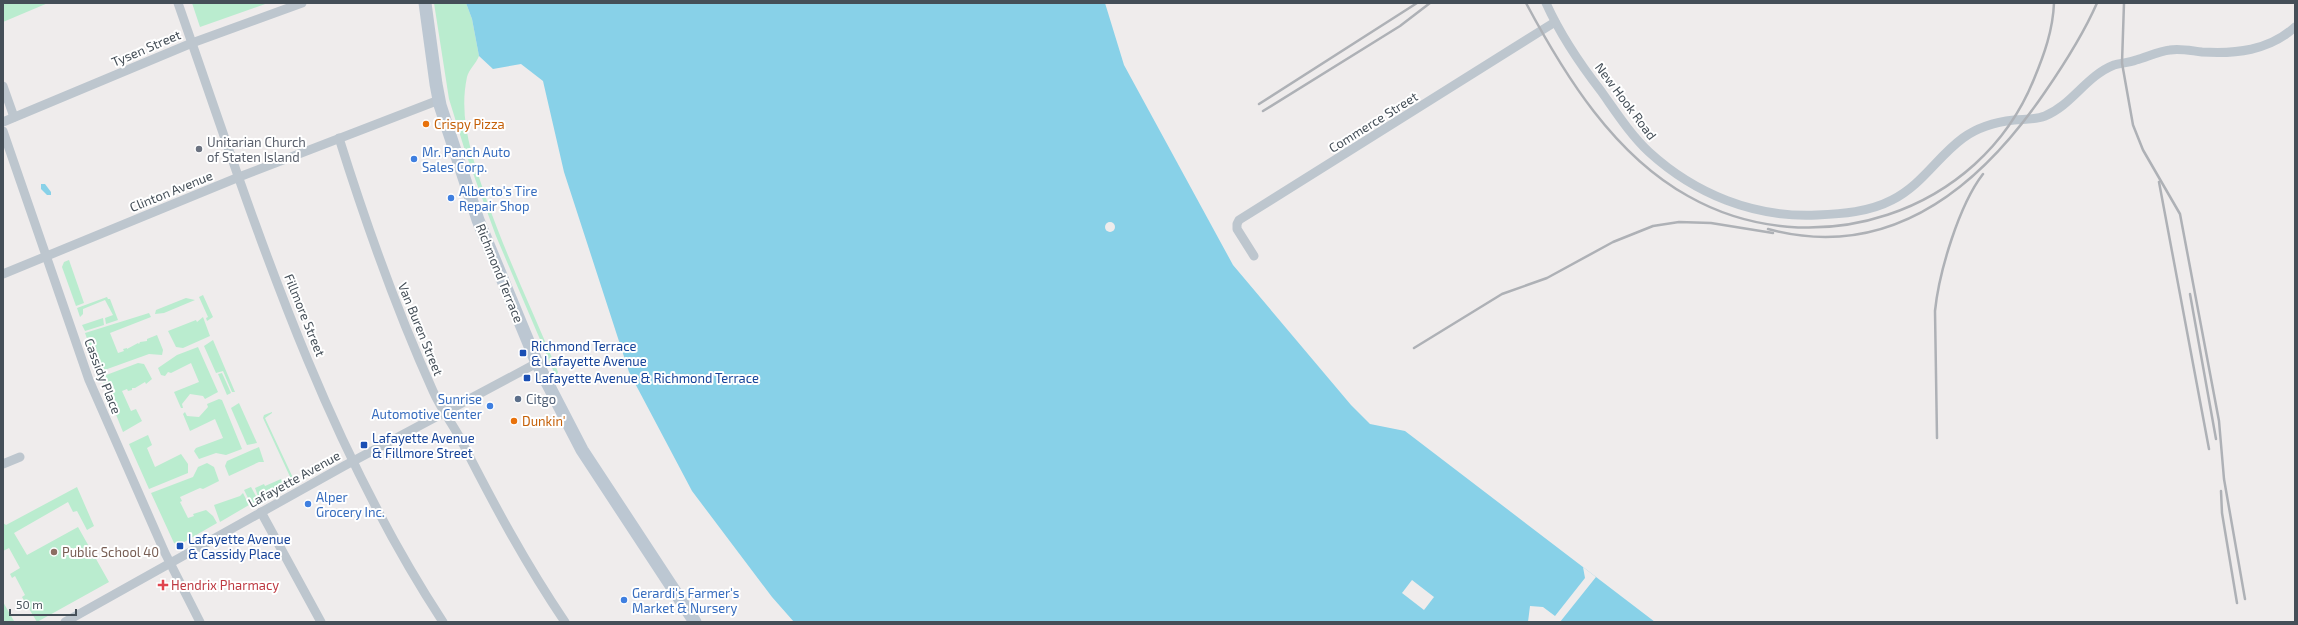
<svg xmlns="http://www.w3.org/2000/svg" width="2298" height="625" font-family="'Exo 2',sans-serif">
<style>
.green{fill:#baeccf}
.water{fill:#88d1e8}
.pier{fill:#efecec}
.lines{fill:none;stroke-linecap:round;stroke-linejoin:round}
.street{stroke:#bdc6ce;stroke-width:9}
.secondary{stroke:#bcc7d2;stroke-width:13}
.rail{stroke:#aeb1b6;stroke-width:2.5}
.food-dot{fill:#e8710a;stroke:#fff;stroke-width:1.5}
.worship-dot{fill:#6b7280;stroke:#fff;stroke-width:1.5}
.shop-dot{fill:#3f7fe0;stroke:#fff;stroke-width:1.5}
.transit-dot{fill:#1a4fb4;stroke:#fff;stroke-width:1.5}
.service-dot{fill:#5c6f8a;stroke:#fff;stroke-width:1.5}
.education-dot{fill:#8d6e63;stroke:#fff;stroke-width:1.5}
.health-dot{fill:#e0444e;stroke:#fff;stroke-width:1.5}
.labels{text-anchor:middle;dominant-baseline:central;stroke-width:4;stroke-linejoin:round;paint-order:stroke}
.street-label{font-size:13px;fill:#454f58;stroke:#fff}
.food-label{font-size:13px;fill:#c56008;stroke:#fff;text-anchor:start}
.worship-label{font-size:13px;fill:#5b616d;stroke:#fff;text-anchor:start}
.shop-label{font-size:13px;fill:#366cbe;stroke:#fff;text-anchor:start}
.transit-label{font-size:13px;fill:#164399;stroke:#fff;text-anchor:start}
.service-label{font-size:13px;fill:#4e5e75;stroke:#fff;text-anchor:start}
.education-label{font-size:13px;fill:#785e54;stroke:#fff;text-anchor:start}
.health-label{font-size:13px;fill:#be3a42;stroke:#fff;text-anchor:start}
</style>
<rect width="100%" height="100%" fill="#efecec"/>
<g class="green">
<path d="M3,3H48L3,22Z"/>
<path d="M192,3H268L200,27Z"/>
<path d="M434,3H466L472,19L479,56C476,64 469,69 467,77C458,119 473,159 486,198C507,258 534,314 558,372L556,377L496,236L466,154L449,99Z"/>
<path d="M69,260L84,303L76,306L62,267L64,262Z"/>
<path d="M203,295L213,317L207,321L206,318L208,317L199,297Z"/>
<path d="M107,297L108,299H110L118,320L106,324L105,318L113,315L105,300L83,309V314L80,317L77,308Z"/>
<path d="M186,298L195,300L164,313L155,314L156,310Z"/>
<path d="M149,313L151,317L110,333L118,353L124,351L123,349L127,348V349L138,343L139,344L140,342L147,341V339L157,335L163,350L162,355L149,354L99,372L85,333Z"/>
<path d="M203,317L210,336L183,348L176,347L168,331L196,320L197,322Z"/>
<path d="M103,318L104,325L85,331L82,325Z"/>
<path d="M213,340L235,392H232L223,371L216,373L204,346Z"/>
<path d="M198,347L218,392L205,399L203,396L190,394L182,404L183,408H181L174,392L199,382L191,363L171,373L168,372L165,376L161,375L158,368L177,355Z"/>
<path d="M138,363L144,364L152,379L146,384L145,382L135,388H132V390L128,391L127,389L122,391L131,411L136,409L142,421L123,432L101,377Z"/>
<path d="M222,373L231,393L227,395L218,374Z"/>
<path d="M219,399L222,400L242,449L226,455L216,453L199,459L194,451L196,448L223,438L215,419L190,431L183,414L185,412L187,416L199,417L208,407L207,404Z"/>
<path d="M239,403L257,443L247,445L231,408Z"/>
<path d="M272,412V413L265,418L294,480L292,481L263,418L264,415Z"/>
<path d="M148,435L152,445L147,448L155,467L181,454L188,464V473L149,489L129,444Z"/>
<path d="M259,447L264,462H259L229,476L225,466L227,461Z"/>
<path d="M207,463L214,467L219,481L203,489L200,488L180,497L182,501L180,502L188,518L194,516L193,514L206,510L213,516L217,523L179,545L174,543L151,493L193,477L198,467Z"/>
<path d="M281,479L284,486L259,499L255,488L264,484L265,486Z"/>
<path d="M77,487L94,526L87,530L77,511L73,512L68,502L14,533L27,555L78,527L109,582L37,622L22,597L25,595L15,576L12,578L10,574L20,568L9,548L3,551V523L6,525Z"/>
<path d="M251,487L258,500L251,504L244,490Z"/>
<path d="M243,493L249,505L220,522L214,505L240,496Z"/>
<path d="M3,602L14,621L3,622Z"/>
</g>
<g class="water">
<path d="M466,3H1105L1124,65L1233,265L1351,405L1370,424L1405,431L1655,622H794L772,597L692,491L629,372L564,172L543,81L521,64L493,69L479,56L472,19Z"/>
<path d="M41,184H45L51,192V195H47L41,189Z"/>
</g>
<g class="pier">
<circle cx="1110" cy="227" r="5"/>
<path d="M1583,567L1596,577L1560,622H1528L1530,606L1543,607L1555,616L1585,578Z"/>
<path d="M1412,580L1434,597L1424,610L1402,593Z"/>
</g>
<g class="lines">
<g class="street">
<path d="M178,3C252,214 319,433 443,622"/>
<path d="M1546,3C1560,34 1580,64 1601,91C1616,112 1630,134 1649,152C1695,194 1754,218 1817,215C1842,214 1869,212 1892,200C1922,185 1937,157 1963,138C1978,127 1996,122 2014,120C2024,119 2035,120 2045,116C2072,105 2086,76 2114,65C2120,63 2128,63 2136,60C2147,57 2159,51 2170,50C2180,48 2192,51 2202,52C2235,54 2269,51 2295,27"/>
<path d="M3,86L14,117"/>
<path d="M3,122L192,43L302,3"/>
<path d="M3,131L89,380L165,553L200,622"/>
<path d="M339,138C366,224 396,309 433,391C440,407 451,422 460,438C492,501 525,563 565,622"/>
<path d="M1254,256L1237,229V224L1239,220L1555,22"/>
<path d="M3,274L239,177L439,100"/>
<path d="M3,464L20,457"/>
<path d="M261,512L321,622"/>
<path d="M65,622L344,466L537,363"/>
</g>
<path class="secondary" d="M425,3L436,84L440,105L478,220L537,363L582,450L695,622"/>
<g class="rail">
<path d="M1526,3C1565,76 1614,155 1688,196C1813,267 1980,214 2034,79C2044,55 2053,30 2054,3"/>
<path d="M2124,3L2122,63L2133,125L2143,150L2180,214L2219,421L2224,479L2245,599"/>
<path d="M1259,104L1417,3"/>
<path d="M1263,111L1400,26L1430,3"/>
<path d="M2159,182L2209,449"/>
<path d="M1768,229C1890,262 1980,187 2045,92C2065,63 2083,35 2097,3"/>
<path d="M2190,294L2216,439"/>
<path d="M1414,348L1502,294L1547,278L1613,242L1653,226L1679,222L1711,223L1773,233"/>
<path d="M1937,438L1935,311C1939,272 1959,205 1983,174"/>
<path d="M2221,491L2222,513L2237,603"/>
</g>
</g>
<g class="food-dot">
<circle cx="426" cy="124" r="4"/>
<circle cx="514" cy="421" r="4"/>
</g>
<circle class="worship-dot" cx="199" cy="149" r="4"/>
<g class="shop-dot">
<circle cx="414" cy="159" r="4"/>
<circle cx="451" cy="198" r="4"/>
<circle cx="490" cy="406" r="4"/>
<circle cx="308" cy="504" r="4"/>
<circle cx="624" cy="600" r="4"/>
</g>
<g class="transit-dot">
<rect x="519" y="349" width="8" height="8" rx="2"/>
<rect x="523" y="374" width="8" height="8" rx="2"/>
<rect x="360" y="441" width="8" height="8" rx="2"/>
<rect x="176" y="542" width="8" height="8" rx="2"/>
</g>
<circle class="service-dot" cx="518" cy="399" r="4"/>
<circle class="education-dot" cx="54" cy="552" r="4"/>
<path class="health-dot" d="M161 579h4v4h4v4h-4v4h-4v-4h-4v-4h4z"/>
<g class="labels">
<g class="street-label">
<text transform="translate(146 48) rotate(-23)">Tysen Street</text>
<text transform="translate(1626 101) rotate(53)">New Hook Road</text>
<text transform="translate(1373 122) rotate(-32)">Commerce Street</text>
<text transform="translate(171 191) rotate(-22)">Clinton Avenue</text>
<text transform="translate(500 273) rotate(68)">Richmond Terrace</text>
<text transform="translate(305 315) rotate(68)">Fillmore Street</text>
<text transform="translate(421 329) rotate(68)">Van Buren Street</text>
<text transform="translate(103 376) rotate(69)">Cassidy Place</text>
<text transform="translate(294 479) rotate(-29)">Lafayette Avenue</text>
</g>
<g class="food-label">
<text x="434" y="124">Crispy Pizza</text>
<text x="522" y="421">Dunkin'</text>
</g>
<g class="worship-label">
<text x="207" y="142">Unitarian Church<tspan x="207" dy="15">of Staten Island</tspan></text>
</g>
<g class="shop-label">
<text x="422" y="152">Mr. Panch Auto<tspan x="422" dy="15">Sales Corp.</tspan></text>
<text x="459" y="191">Alberto's Tire<tspan x="459" dy="15">Repair Shop</tspan></text>
<text x="482" y="399" text-anchor="end">Sunrise<tspan x="482" dy="15">Automotive Center</tspan></text>
<text x="316" y="497">Alper<tspan x="316" dy="15">Grocery Inc.</tspan></text>
<text x="632" y="593">Gerardi's Farmer's<tspan x="632" dy="15">Market &amp; Nursery</tspan></text>
</g>
<g class="transit-label">
<text x="531" y="346">Richmond Terrace<tspan x="531" dy="15">&amp; Lafayette Avenue</tspan></text>
<text x="535" y="378">Lafayette Avenue &amp; Richmond Terrace</text>
<text x="372" y="438">Lafayette Avenue<tspan x="372" dy="15">&amp; Fillmore Street</tspan></text>
<text x="188" y="539">Lafayette Avenue<tspan x="188" dy="15">&amp; Cassidy Place</tspan></text>
</g>
<g class="service-label">
<text x="526" y="399">Citgo</text>
</g>
<g class="education-label">
<text x="62" y="552">Public School 40</text>
</g>
<g class="health-label">
<text x="171" y="585">Hendrix Pharmacy</text>
</g>
</g>
<rect width="2298" height="625" fill="none" stroke="#454f58" stroke-width="8"/>
<path d="M10 609v6h66v-6" fill="none" stroke="#454f58" stroke-width="2"/>
<text x="16" y="609" font-size="12" fill="#454f58" stroke="#ffffff" stroke-width="3" paint-order="stroke">50 m</text>
</svg>
